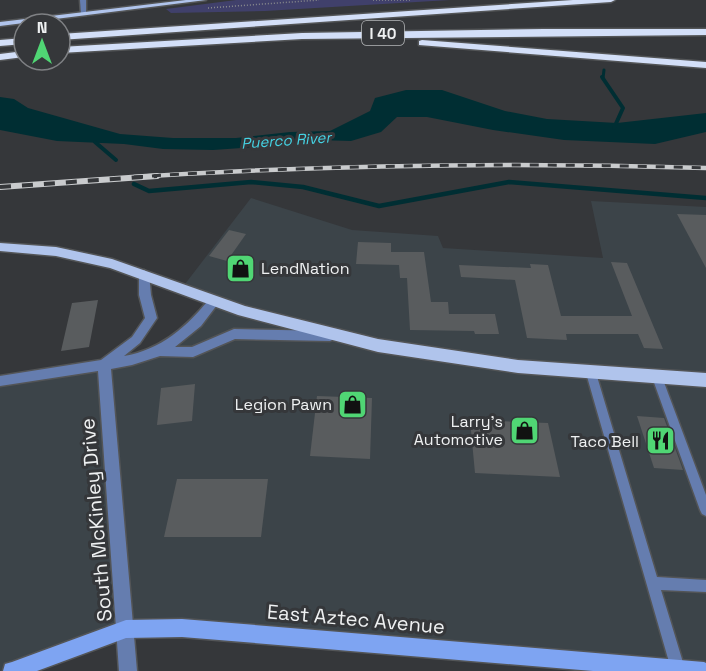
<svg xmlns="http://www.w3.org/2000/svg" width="706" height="671" font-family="'Space Grotesk',sans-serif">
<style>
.built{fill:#3c4449}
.green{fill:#40406b}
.water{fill:#002e33}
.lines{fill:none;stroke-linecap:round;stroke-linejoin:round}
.stream-far2{stroke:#002e33;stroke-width:3}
.stream-far1{stroke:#002e33;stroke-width:4}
.stream{stroke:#002e33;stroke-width:4.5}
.building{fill:#595c5e}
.lane-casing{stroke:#535557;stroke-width:3}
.street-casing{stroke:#535557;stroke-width:3}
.secondary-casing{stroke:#535557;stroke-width:3}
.primary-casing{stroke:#535557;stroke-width:3}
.highway-casing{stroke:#535557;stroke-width:3}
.path{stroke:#8a8c8e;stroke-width:1.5;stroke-dasharray:1 2;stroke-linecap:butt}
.lane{fill:#657daf;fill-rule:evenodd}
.street{fill:#657daf;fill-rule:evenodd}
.secondary{fill:#7ea4f2;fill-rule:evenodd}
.primary{fill:#b0c4ec;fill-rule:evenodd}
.highway{fill:#d3dff8;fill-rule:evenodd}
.rail-far1-casing{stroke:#c9cbcd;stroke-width:4.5}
.rail-casing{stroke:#c9cbcd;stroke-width:6}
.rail-far1{stroke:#35373a;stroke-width:3;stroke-dasharray:9;stroke-linecap:butt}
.rail{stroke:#35373a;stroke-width:4;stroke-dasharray:11;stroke-linecap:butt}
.labels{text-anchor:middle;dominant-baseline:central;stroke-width:6;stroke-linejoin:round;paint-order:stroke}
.shield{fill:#35373a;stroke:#b7b9bb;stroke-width:1.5}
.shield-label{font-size:15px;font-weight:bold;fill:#eff1f2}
.far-water-label{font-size:15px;font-style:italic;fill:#45d4e5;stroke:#35373a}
.poi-label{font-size:16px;fill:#eff1f2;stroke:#35373a;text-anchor:end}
.near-street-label{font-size:20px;fill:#eff1f2;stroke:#35373a}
</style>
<rect width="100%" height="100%" fill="#35373a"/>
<path class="built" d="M251,198L352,230L438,236L443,248L603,258L591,201L706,207V671L126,629L12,671H0V381L160,351L214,302L182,288Z"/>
<path class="green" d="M236,0H450L265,11L171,13L166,9Z"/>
<path class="water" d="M406,90H442L505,111L547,119L617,123L706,113V132L655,144L564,140L493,130L427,117H397L381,132L351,141L315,140L270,146L213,150L163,149L124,144L57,141L0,130V97L14,99L28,108L120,134L173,138H236L290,132L330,131L370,111L375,98Z"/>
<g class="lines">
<path class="stream-far2" d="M603,78L604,70"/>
<g class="stream-far1">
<path d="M602,77L623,108L614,128"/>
<path d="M95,142L116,160"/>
</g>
<path class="stream" d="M134,184L149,191L251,182L303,187L379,206L509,182L706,198"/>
</g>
<g class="building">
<path d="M677,214L706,215V268Z"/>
<path d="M229,230L246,234L227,261L209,256Z"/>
<path d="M358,242L391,243V252H424L431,302H448L449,314H495L499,334H475L474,331L410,330L407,278H400L399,265L356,264Z"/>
<path d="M611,262L627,263L663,349L644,348L638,334H566L567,340L527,338L515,280L461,277L459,265L531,268L530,264L548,265L561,316H632Z"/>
<path d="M98,300L89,347L61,351L72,303Z"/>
<path d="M195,384L192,421L157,425L161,388Z"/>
<path d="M317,396L372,398L370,459L310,456Z"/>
<path d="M637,416L664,418L683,470L654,468Z"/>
<path d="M470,420L548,423L560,477L475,473Z"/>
<path d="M177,479H268L261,537H164Z"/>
</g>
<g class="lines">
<defs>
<g id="lane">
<path d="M591,369L594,370L596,373L657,577L706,580V592L661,590L685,669L684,671H672L671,669L586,373L588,370Z"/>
<path d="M657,373L660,374L662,377L706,495V516L702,514L700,510L652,377L654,374Z"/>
</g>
<g id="street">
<path d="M80,0H86V15L81,14Z"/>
<path d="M144,270L149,274L151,295L157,318L140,343L124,356C161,350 188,326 210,298L214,297L220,301L201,326L175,347H192L234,329L330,331L334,333L336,336L334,339L330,341L235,339L193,357L160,356L132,365L111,369L137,671H119L98,371L0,386V376L101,360L132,337L145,318L139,295V274Z"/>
</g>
<path id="secondary" d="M182,619L704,662L706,663V671H593L182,637L126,638L37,671H3L5,664L12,662L126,620Z"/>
<g id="primary">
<path d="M186,0H206L0,26V22Z"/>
<path d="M0,243L56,247L112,259L245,306L378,339L518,360L706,373V387L518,373L378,352L238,315L110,268L56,256L0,251Z"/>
</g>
<g id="highway">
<path d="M573,0H615L611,2L60,40V34Z"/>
<path d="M544,29H706V35L302,39L60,53V47L302,33Z"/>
<path d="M24,38V44L0,46V40Z"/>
<path d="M422,40L706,62V68L419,45V41Z"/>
<path d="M24,51V57L0,60V54Z"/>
</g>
</defs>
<use href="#lane" class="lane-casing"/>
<use href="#street" class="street-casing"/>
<use href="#secondary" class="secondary-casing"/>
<use href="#primary" class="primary-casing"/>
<use href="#highway" class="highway-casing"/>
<g class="path">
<path d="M373,0H410"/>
<path d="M208,8L319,0"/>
</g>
<use href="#lane" class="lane"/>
<use href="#street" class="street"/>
<use href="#secondary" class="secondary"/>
<use href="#primary" class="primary"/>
<use href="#highway" class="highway"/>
<defs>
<path id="rail-far1" d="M134,177C324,165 515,162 706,168"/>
<path id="rail" d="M0,187L157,176"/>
</defs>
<use href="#rail-far1" class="rail-far1-casing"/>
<use href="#rail" class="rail-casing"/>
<use href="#rail-far1" class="rail-far1"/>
<use href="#rail" class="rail"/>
</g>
<defs>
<symbol id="shop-square" viewBox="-11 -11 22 22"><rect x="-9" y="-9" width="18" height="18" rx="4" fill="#50d674" stroke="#35373a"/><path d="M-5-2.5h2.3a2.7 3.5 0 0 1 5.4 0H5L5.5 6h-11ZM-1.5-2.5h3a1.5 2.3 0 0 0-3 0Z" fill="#111"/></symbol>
<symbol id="restaurant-square" viewBox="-11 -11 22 22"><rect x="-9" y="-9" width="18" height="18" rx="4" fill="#50d674" stroke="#35373a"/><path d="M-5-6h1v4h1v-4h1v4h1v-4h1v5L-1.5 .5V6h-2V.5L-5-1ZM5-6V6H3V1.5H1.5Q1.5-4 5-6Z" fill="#111"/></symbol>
</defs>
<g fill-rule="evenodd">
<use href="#shop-square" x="224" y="252" width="33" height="33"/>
<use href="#shop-square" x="336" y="388" width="33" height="33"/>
<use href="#shop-square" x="508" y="414" width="33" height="33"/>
<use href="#restaurant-square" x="644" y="424" width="33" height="33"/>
</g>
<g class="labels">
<rect class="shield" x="362" y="21" width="42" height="24" rx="4.5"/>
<g class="shield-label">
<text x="383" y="33">I 40</text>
</g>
<g class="far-water-label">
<text transform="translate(286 140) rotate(-4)">Puerco River</text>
</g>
<g class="poi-label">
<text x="261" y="268" text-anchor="start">LendNation</text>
<text x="332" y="404">Legion Pawn</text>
<text x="503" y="421">Larry's<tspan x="503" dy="18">Automotive</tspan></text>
<text x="639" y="441">Taco Bell</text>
</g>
<g class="near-street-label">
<text transform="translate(96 520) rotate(-95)">South McKinley Drive</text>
<text transform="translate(356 619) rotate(5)">East Aztec Avenue</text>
</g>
</g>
<g transform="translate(42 42)"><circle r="28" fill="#35373a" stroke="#7f8184" stroke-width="1.5"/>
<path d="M0-4.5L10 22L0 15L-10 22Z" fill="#50d674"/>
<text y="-9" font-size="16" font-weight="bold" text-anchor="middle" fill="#eff1f2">N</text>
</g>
</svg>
